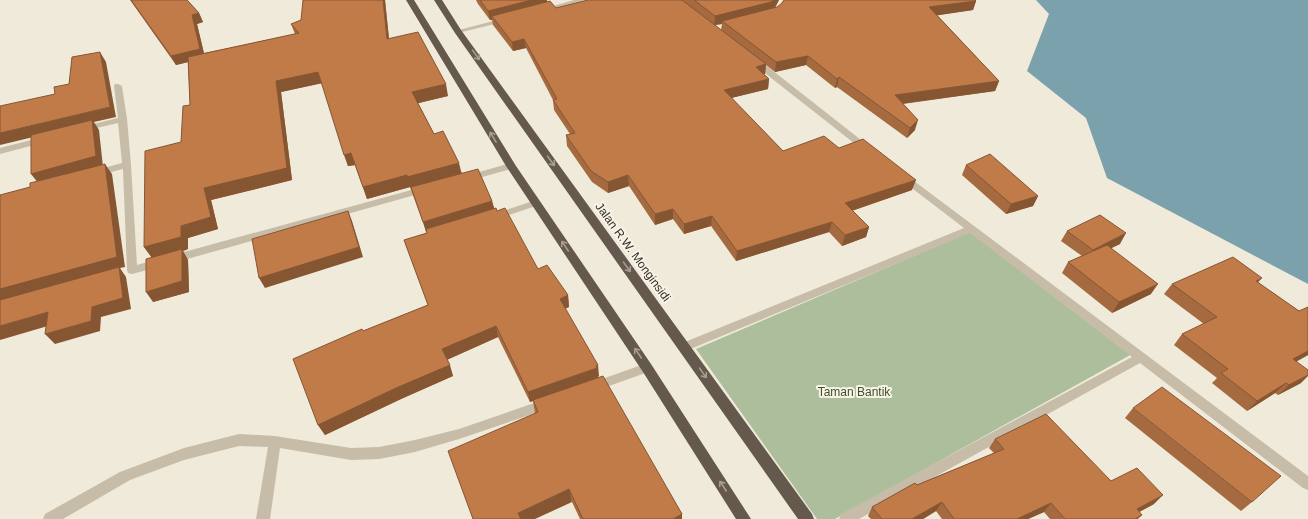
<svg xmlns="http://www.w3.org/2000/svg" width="1308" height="519" font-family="Arial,sans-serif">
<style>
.green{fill:#acbe9b}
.water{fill:#7ba1ac}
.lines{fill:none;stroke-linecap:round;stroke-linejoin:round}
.minor{fill:#c7bca7;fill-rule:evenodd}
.trunk{fill:#65584c;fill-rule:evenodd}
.wall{fill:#a56a3f;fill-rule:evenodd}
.shaded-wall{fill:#865633}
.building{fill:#c07b49;stroke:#865633}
.oneway{stroke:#a79e91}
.labels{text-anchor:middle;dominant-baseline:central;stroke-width:4;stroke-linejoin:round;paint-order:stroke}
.street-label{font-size:12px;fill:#342e27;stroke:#f8f3e6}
.park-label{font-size:12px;fill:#3d512c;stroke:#f8f3e6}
</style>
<rect width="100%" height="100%" fill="#f0eada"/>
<path class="green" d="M970,232L1132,354L835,519H817L696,349Z"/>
<path class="water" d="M1036,0H1308V284L1107,178L1086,118L1027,71L1049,14Z"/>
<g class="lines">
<g class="minor">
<path d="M574,0H585L542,12L539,10Z"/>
<path d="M505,18L507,19V21L458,33L455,31Z"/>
<path d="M752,59H758L870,147L871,149L870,151H864L752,63Z"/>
<path d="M115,84H118L122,86L127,119L131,165L137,265L158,259L162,260L163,263L162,266L132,274L128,273L127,270L123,169L96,176L92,173L93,171L122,163L118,123L84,131L80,129L81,127L118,118L114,86Z"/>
<path d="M43,137L46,138L47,140L46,142L0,154V148Z"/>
<path d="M511,163L515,166L514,168L468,181L464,178L465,176Z"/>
<path d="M903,174L906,175L1308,476V490L1303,488L1140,363L859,519H839L841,514L1132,357L970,233L688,350L684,351L680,350L678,347L680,344L964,228L900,179L899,177Z"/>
<path d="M426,186L429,187L431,189L429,191L173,263L168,259L173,255Z"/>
<path d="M536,200L541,203L539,205L494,220L489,217L491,215Z"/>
<path d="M647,363L651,365L653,368L651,371L595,391L591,389L589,386L591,383Z"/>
<path d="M546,399L550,400L552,404L550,408L459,439L415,452L379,459L351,460L280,448L270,519H256L268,447L239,446L184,460L130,480L63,519H43L45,514L120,472L184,448L239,434L275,436L351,448L379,447L415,440L459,429Z"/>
</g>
<g class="trunk">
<path d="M406,0H414L516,166L651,364L751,519H736L643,372L506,166Z"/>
<path d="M434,0H442L461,30L812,514L814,519H798L455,33Z"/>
</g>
</g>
<g class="wall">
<path d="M130,0H187L199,13L203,22L197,24L204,53L295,34L291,24L385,0L389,38L448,96L418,103L434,134L462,173L492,201L494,208L497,211L538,269L568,295L569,307L565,309L599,376L598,377V378L682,514V519H580L572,502L535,413L533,401L530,402L498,337L447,360L453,376L401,399L325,435L318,425L363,331L428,305L404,240L427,233L410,187L367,199L355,165L348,166L322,83L281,92L292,180L211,200L218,229L188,238V249L183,251L188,260L189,292L153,302L152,258L144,247L181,142L190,105L188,62L176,65Z"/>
<path d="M476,0H547V2L556,8L588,0H779L775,8L976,1L973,10L937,15L999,81L995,91L903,104L915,130L907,138L837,87L835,88L806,65L775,72L766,65L765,74H764L769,79L768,89L731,98L783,151L839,148L912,190L852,211L869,227L866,237L842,246L829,232L736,261L711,226L684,234L673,219L655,225L629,186L608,193L592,182L567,146L566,135L570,134L554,110L553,100L526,48L513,51L493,25L492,20H490L478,4ZM722,24L721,30L715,25Z"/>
<path d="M966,165L1038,196L1033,206L1006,214L962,175Z"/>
<path d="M1067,231L1120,244L1111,248L1151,294L1112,313L1062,273L1068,262L1082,256L1061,241Z"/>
<path d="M1258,283L1299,311L1308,307V355L1297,361L1301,383L1278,395L1275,393L1247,411L1212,383L1217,378L1174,345L1182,334L1204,324L1164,294L1172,284Z"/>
<path d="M1133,408L1252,502L1241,511L1125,418Z"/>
<path d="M995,439L1111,481L1154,504L1139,512L1142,515L1138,519H1050L1044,512L1028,519H942L936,511L923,519H871L868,516L872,507L917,485L994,453L989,448Z"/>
</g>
<g class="shaded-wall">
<path d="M383,0H385L390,50L387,39Z"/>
<path d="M532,0H547V5L492,16V20H490L488,11Z"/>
<path d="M775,0H779L774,9L722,21V24L714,25L715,16Z"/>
<path d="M976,1L973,10L927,17L929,7Z"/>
<path d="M199,13L203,22L197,24L205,58L176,65L171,56L192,15Z"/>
<path d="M524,39L526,48L513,51L512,42Z"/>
<path d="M100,52L106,62L116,117L94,122L99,130L103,167L39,184L31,174L92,123L0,145V133L110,107Z"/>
<path d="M808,56L806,65L775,72L776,62Z"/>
<path d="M766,64L765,74L755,76L756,67Z"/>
<path d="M318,72L323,83L281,92L292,180L211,200L218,229L188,238V249L183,251L188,260L189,292L153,302L146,292L153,259L144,247L181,226L204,188L276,81Z"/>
<path d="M839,77L837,87L835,88L837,79Z"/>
<path d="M769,79L768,89L723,100L724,90Z"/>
<path d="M999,81L995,91L892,105L895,95Z"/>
<path d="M446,84L448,96L415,104L412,92Z"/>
<path d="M918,120L915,130L907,138L910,128Z"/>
<path d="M351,153L356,165L348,166L344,155Z"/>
<path d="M459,163L462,175L411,189L407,177Z"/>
<path d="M105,164L112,174L125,267L120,268L126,277L131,309L101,317L100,331L55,344L45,334L91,321L0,302V289Z"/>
<path d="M407,175L410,187L367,199L363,187Z"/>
<path d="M628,175L629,186L608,193V182Z"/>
<path d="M916,180L912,190L842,214L845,203Z"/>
<path d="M1038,196L1033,206L1006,214L1011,204Z"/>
<path d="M492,201L495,211L426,232L423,222Z"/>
<path d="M673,209V219L655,225V214Z"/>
<path d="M348,211L352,221L363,257L265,288L259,278Z"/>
<path d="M712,216L711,226L684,234V224Z"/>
<path d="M832,222L829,232L736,261L737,251Z"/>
<path d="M869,227L866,237L842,246L845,235Z"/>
<path d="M1126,233L1120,244L1087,260L1093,250Z"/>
<path d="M1262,278L1253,288L1256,281Z"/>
<path d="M1158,284L1151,294L1112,313L1119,302Z"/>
<path d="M568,295L569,307L561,310L560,299Z"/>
<path d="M48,312L58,323L0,340V326Z"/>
<path d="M496,326L498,337L446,360L442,349Z"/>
<path d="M1308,351V355L1283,369L1293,359Z"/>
<path d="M450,365L453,376L401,399L325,435L318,425L396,388Z"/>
<path d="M598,365L599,376L597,377L598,379L530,402L528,392Z"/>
<path d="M1308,375V376L1301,383L1278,395L1289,385Z"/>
<path d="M1286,383L1275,393L1247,411L1257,401Z"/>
<path d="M569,489L572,502L535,519H520L518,513Z"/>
<path d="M1163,495L1154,504L1128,518L1137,509Z"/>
<path d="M942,502L936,511L923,519H912Z"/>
<path d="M1051,503L1044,512L1028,519H1017Z"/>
<path d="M682,514V519H673Z"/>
</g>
<g class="building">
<path d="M131,0H187L199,13L192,15L200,49L171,56Z"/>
<path d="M303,0H383L387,39L418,32L446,84L412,92L434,134L443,131L459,163L407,177V175L363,187L351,153L344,155L318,72L276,81L287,168L204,188L211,217L181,226V237L144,247L145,151L181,142L183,106L190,105L188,57L299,33L291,24L301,20Z"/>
<path d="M480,0H532L488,11Z"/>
<path d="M588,0H682L766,64L756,67L769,79L724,90L783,151L824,136L839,148L863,139L916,180L845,203L869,227L845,235L832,222L737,251L712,216L684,224L673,209L655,214L628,175L608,182L591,171L566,135L575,133L553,100L557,99L524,39L512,42L492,16L550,1L556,8Z"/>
<path d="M694,0H775L771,2L715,16Z"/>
<path d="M784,0H975L976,1L929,7L999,81L895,95L918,120L910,128L839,77L837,79L808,56L776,62L722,21L777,7L781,4Z"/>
<path d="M100,52L110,107L0,133V106L55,94L54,87L69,84L72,57Z"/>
<path d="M92,120L96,156L31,174V135Z"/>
<path d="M990,154L1038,196L1011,204L966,165Z"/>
<path d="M105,164L117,257L0,289V195L30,187V183Z"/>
<path d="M478,169L492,201L423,222L411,187Z"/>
<path d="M496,208L497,211L505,208L538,269L547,265L568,295L560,299L598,365L596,366L597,368L528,392L496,326L442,349L450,365L396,388L318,425L293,359L362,329L363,331L428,305L404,240L427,233L426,229Z"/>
<path d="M348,211L359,247L259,278L252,239Z"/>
<path d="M1100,215L1126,233L1093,250L1067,231Z"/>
<path d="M1107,245L1158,284L1119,302L1068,262Z"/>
<path d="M182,249V281L146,292V259Z"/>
<path d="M1233,257L1262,278L1256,281L1299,311L1308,307V351L1293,359L1308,370V375L1289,385L1286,383L1257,401L1221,373L1228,369L1182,334L1217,317L1172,284Z"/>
<path d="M119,267L123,298L92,307L91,321L45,334L48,312L0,326V300Z"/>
<path d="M603,376L682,514L673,519H583L569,489L518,513L521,519H473L448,451L538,412L533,400Z"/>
<path d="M1162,387L1281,476L1252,502L1133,408Z"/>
<path d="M1046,414L1111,481L1137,468L1163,495L1137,509L1142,515L1135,519H1065L1051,503L1017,519H954L942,502L912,519H882L872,507L915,483L917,485L1004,449L995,439Z"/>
</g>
<defs><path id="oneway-shaft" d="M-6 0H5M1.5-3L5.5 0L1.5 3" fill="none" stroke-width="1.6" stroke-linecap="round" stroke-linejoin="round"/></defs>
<g class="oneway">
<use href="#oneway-shaft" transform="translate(476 55) rotate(54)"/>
<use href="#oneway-shaft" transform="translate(493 137) rotate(-121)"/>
<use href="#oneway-shaft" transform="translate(551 161) rotate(54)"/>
<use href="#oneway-shaft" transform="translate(565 246) rotate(-124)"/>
<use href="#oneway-shaft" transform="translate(627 267) rotate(54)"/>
<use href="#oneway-shaft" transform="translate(638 353) rotate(-124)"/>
<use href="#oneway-shaft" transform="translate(703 373) rotate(55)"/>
<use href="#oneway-shaft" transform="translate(723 486) rotate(-123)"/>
</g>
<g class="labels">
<g class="street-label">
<text transform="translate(633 252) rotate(54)">Jalan R.W. Monginsidi</text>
</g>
<g class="park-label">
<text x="854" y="392">Taman Bantik</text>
</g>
</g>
</svg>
